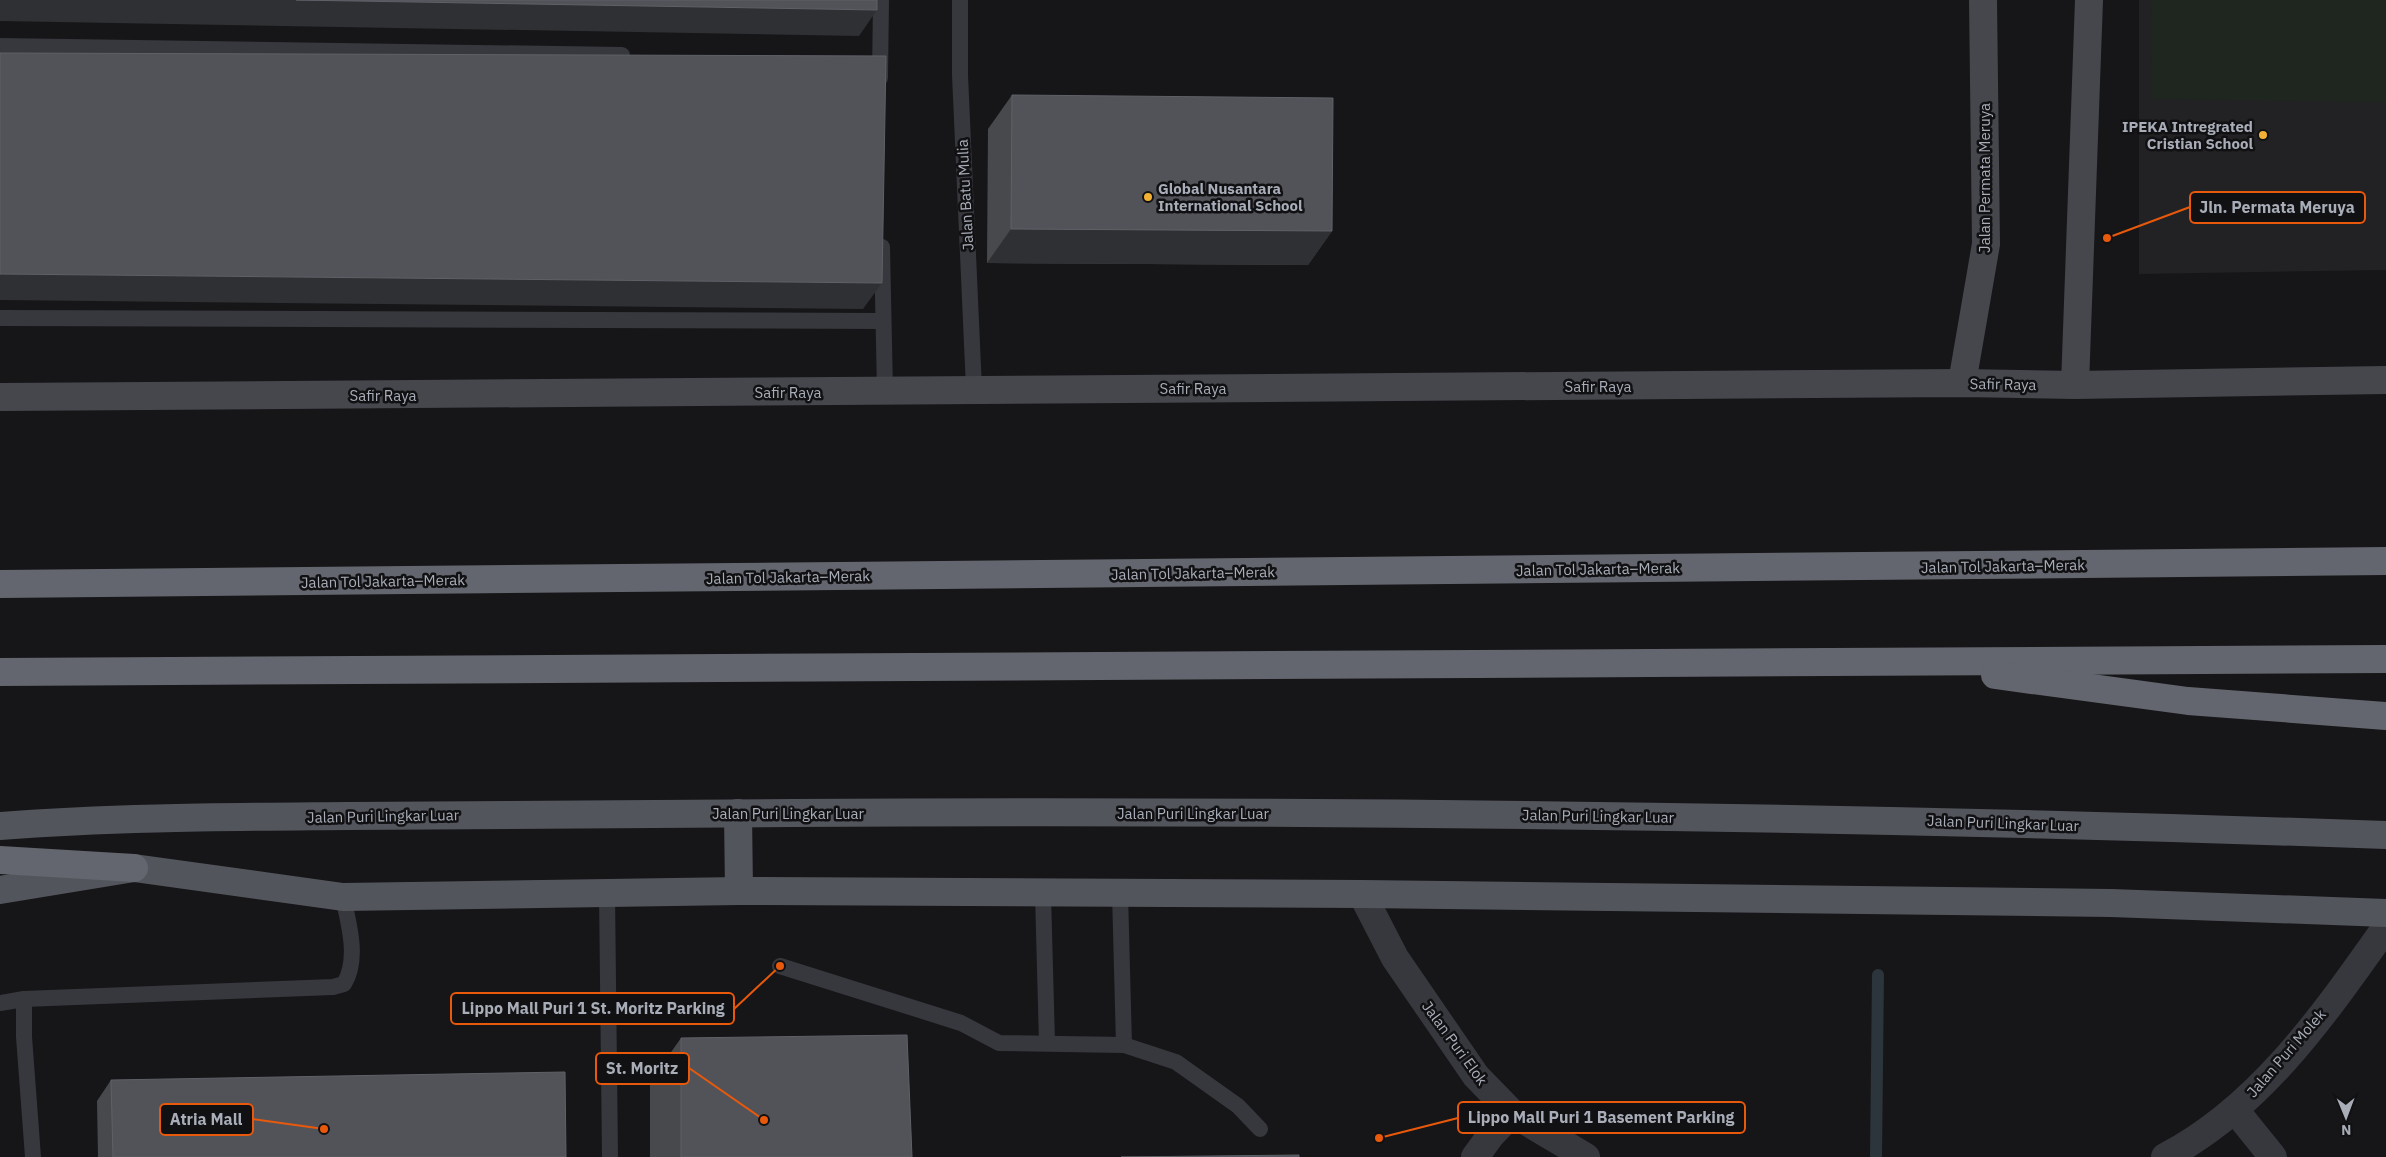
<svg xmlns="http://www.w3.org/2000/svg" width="2386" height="1157" font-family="'IBM Plex Sans',sans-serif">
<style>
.built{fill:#222225}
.garden{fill:#1e261f}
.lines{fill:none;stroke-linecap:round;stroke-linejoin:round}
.stream{stroke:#2c353c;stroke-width:12}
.lane{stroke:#37383d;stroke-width:16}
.street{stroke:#37383d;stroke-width:28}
.secondary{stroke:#45474d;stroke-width:28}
.primary{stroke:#53555c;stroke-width:28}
.highway{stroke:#63666e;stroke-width:28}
.wall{fill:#47494d}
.shaded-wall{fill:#2f3033}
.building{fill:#525359;stroke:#5f6168}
.poi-dot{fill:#f2b134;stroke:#111113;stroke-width:2}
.labels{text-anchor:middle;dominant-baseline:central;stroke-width:5;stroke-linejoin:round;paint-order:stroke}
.poi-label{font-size:15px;font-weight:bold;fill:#a8adb8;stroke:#111113;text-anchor:end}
.street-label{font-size:15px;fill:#a8adb8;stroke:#111113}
.leader{fill:none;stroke:#e8590c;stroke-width:2}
.callout-dot{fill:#e8590c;stroke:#111113;stroke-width:2}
.callout{fill:#111113;stroke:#e8590c;stroke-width:2}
.callout-label{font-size:16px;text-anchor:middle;font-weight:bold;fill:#a8adb8}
</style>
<rect width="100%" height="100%" fill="#161618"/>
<path class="built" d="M2139,0H2386V270L2139,274Z"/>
<path class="garden" d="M2152,0H2386V102L2151,99Z"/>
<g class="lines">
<path class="stream" d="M1876,1157L1878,975"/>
<g class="lane">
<path d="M960,0V75L974,389"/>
<path d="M0,46L622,55"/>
<path d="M880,78L881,0"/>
<path d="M882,247L885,391"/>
<path d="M0,318L883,321"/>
<path d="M607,893L610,1157"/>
<path d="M1120,893L1124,1045"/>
<path d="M1043,894L1047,1043"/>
<path d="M780,966L961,1023L999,1043L1124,1045L1176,1062L1238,1106L1260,1129"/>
<path d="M0,1003L24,999"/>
<path d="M33,1157L24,1037V999L333,987L344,984C359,959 349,925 343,897"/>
</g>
<g class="street">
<path d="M1362,894L1395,958L1476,1076L1512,1113L1586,1157"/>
<path d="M2235,1110L2273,1157"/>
<path d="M1475,1157L1491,1135L1512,1113"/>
<path d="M2165,1157C2261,1107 2325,1013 2386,927"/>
</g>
<g class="secondary">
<path d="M1962,383L1986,244L1983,0"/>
<path d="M2075,385L2089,0"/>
<path d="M0,397L1962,383L2075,385L2386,380"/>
</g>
<g class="primary">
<path d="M738,813L739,891"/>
<path d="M0,826C115,817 232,817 348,816C495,815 643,814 791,813C1323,810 1855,816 2386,835"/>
<path d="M0,890L134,868L343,897L739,891L1362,894L2111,903L2386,913"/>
</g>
<g class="highway">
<path d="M0,584L2386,561"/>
<path d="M0,672L2386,659"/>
<path d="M1995,675L2188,701L2386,716"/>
<path d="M0,860L134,868"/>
</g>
</g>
<g class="wall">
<path d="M1012,95L1332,231L1308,265L987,263L988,129Z"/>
<path d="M681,1038L912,1157H650V1082Z"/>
<path d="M111,1080L566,1157H98L97,1101Z"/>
</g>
<g class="shaded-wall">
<path d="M0,0H296L877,10L859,36L0,21Z"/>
<path d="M1011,229L1332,231L1308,265L987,263Z"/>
<path d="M0,274L882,283L863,309L0,300Z"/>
</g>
<g class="building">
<path d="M296,0H877V10Z"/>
<path d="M0,53L886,56L882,283L0,274Z"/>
<path d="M1012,95L1333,98L1332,231L1011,229Z"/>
<path d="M907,1035L912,1157H681V1038Z"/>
<path d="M565,1072L566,1157H113L111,1080Z"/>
<path d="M1299,1155V1157H1121Z"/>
</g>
<g class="poi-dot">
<circle cx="2263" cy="135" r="5"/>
<circle cx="1148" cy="197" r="5"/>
</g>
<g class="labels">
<g class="poi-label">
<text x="2253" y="126">IPEKA Intregrated<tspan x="2253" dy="17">Cristian School</tspan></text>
<text x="1158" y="188" text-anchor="start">Global Nusantara<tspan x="1158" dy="17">International School</tspan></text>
</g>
<g class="street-label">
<text transform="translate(1984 178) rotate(-90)">Jalan Permata Meruya</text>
<text transform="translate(965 195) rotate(-93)">Jalan Batu Mulia</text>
<text transform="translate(2003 384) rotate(1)">Safir Raya</text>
<text x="1598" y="386">Safir Raya</text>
<text x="1193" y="388">Safir Raya</text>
<text x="788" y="392">Safir Raya</text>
<text x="383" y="395">Safir Raya</text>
<text transform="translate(2003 566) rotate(-1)">Jalan Tol Jakarta–Merak</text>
<text transform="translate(1598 569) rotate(-1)">Jalan Tol Jakarta–Merak</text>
<text transform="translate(1193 573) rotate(-1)">Jalan Tol Jakarta–Merak</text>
<text transform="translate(788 577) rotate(-1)">Jalan Tol Jakarta–Merak</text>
<text transform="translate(383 581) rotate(-1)">Jalan Tol Jakarta–Merak</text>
<text x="788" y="813">Jalan Puri Lingkar Luar</text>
<text x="1193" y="813">Jalan Puri Lingkar Luar</text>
<text transform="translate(383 816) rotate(-1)">Jalan Puri Lingkar Luar</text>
<text transform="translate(1598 816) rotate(1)">Jalan Puri Lingkar Luar</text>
<text transform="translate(2003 823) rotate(2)">Jalan Puri Lingkar Luar</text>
<text transform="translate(1455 1043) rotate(54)">Jalan Puri Elok</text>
<text transform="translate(2286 1053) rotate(-49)">Jalan Puri Molek</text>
</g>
</g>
<path class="leader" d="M2107 238L2190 207M780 966L734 1009M764 1120L689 1068M1379 1138L1458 1118M324 1129L253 1119"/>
<g class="callout-dot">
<circle cx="2107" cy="238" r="5"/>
<circle cx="780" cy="966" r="5"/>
<circle cx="764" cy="1120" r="5"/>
<circle cx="1379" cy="1138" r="5"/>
<circle cx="324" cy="1129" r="5"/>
</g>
<g class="callout">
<rect x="2190" y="192" width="175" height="31" rx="5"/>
<rect x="451" y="993" width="283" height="31" rx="5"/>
<rect x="596" y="1053" width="93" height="31" rx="5"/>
<rect x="1458" y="1102" width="287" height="31" rx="5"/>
<rect x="160" y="1104" width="93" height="31" rx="5"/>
</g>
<g class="callout-label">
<text x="2277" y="213">Jln. Permata Meruya</text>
<text x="593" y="1014">Lippo Mall Puri 1 St. Moritz Parking</text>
<text x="642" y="1074">St. Moritz</text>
<text x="1601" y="1123">Lippo Mall Puri 1 Basement Parking</text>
<text x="206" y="1125">Atria Mall</text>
</g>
<g transform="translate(2346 1117) rotate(179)" stroke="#111113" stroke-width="4" paint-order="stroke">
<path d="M0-4L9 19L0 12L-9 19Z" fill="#a8adb8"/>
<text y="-8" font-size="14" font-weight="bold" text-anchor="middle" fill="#a8adb8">N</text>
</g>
</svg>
